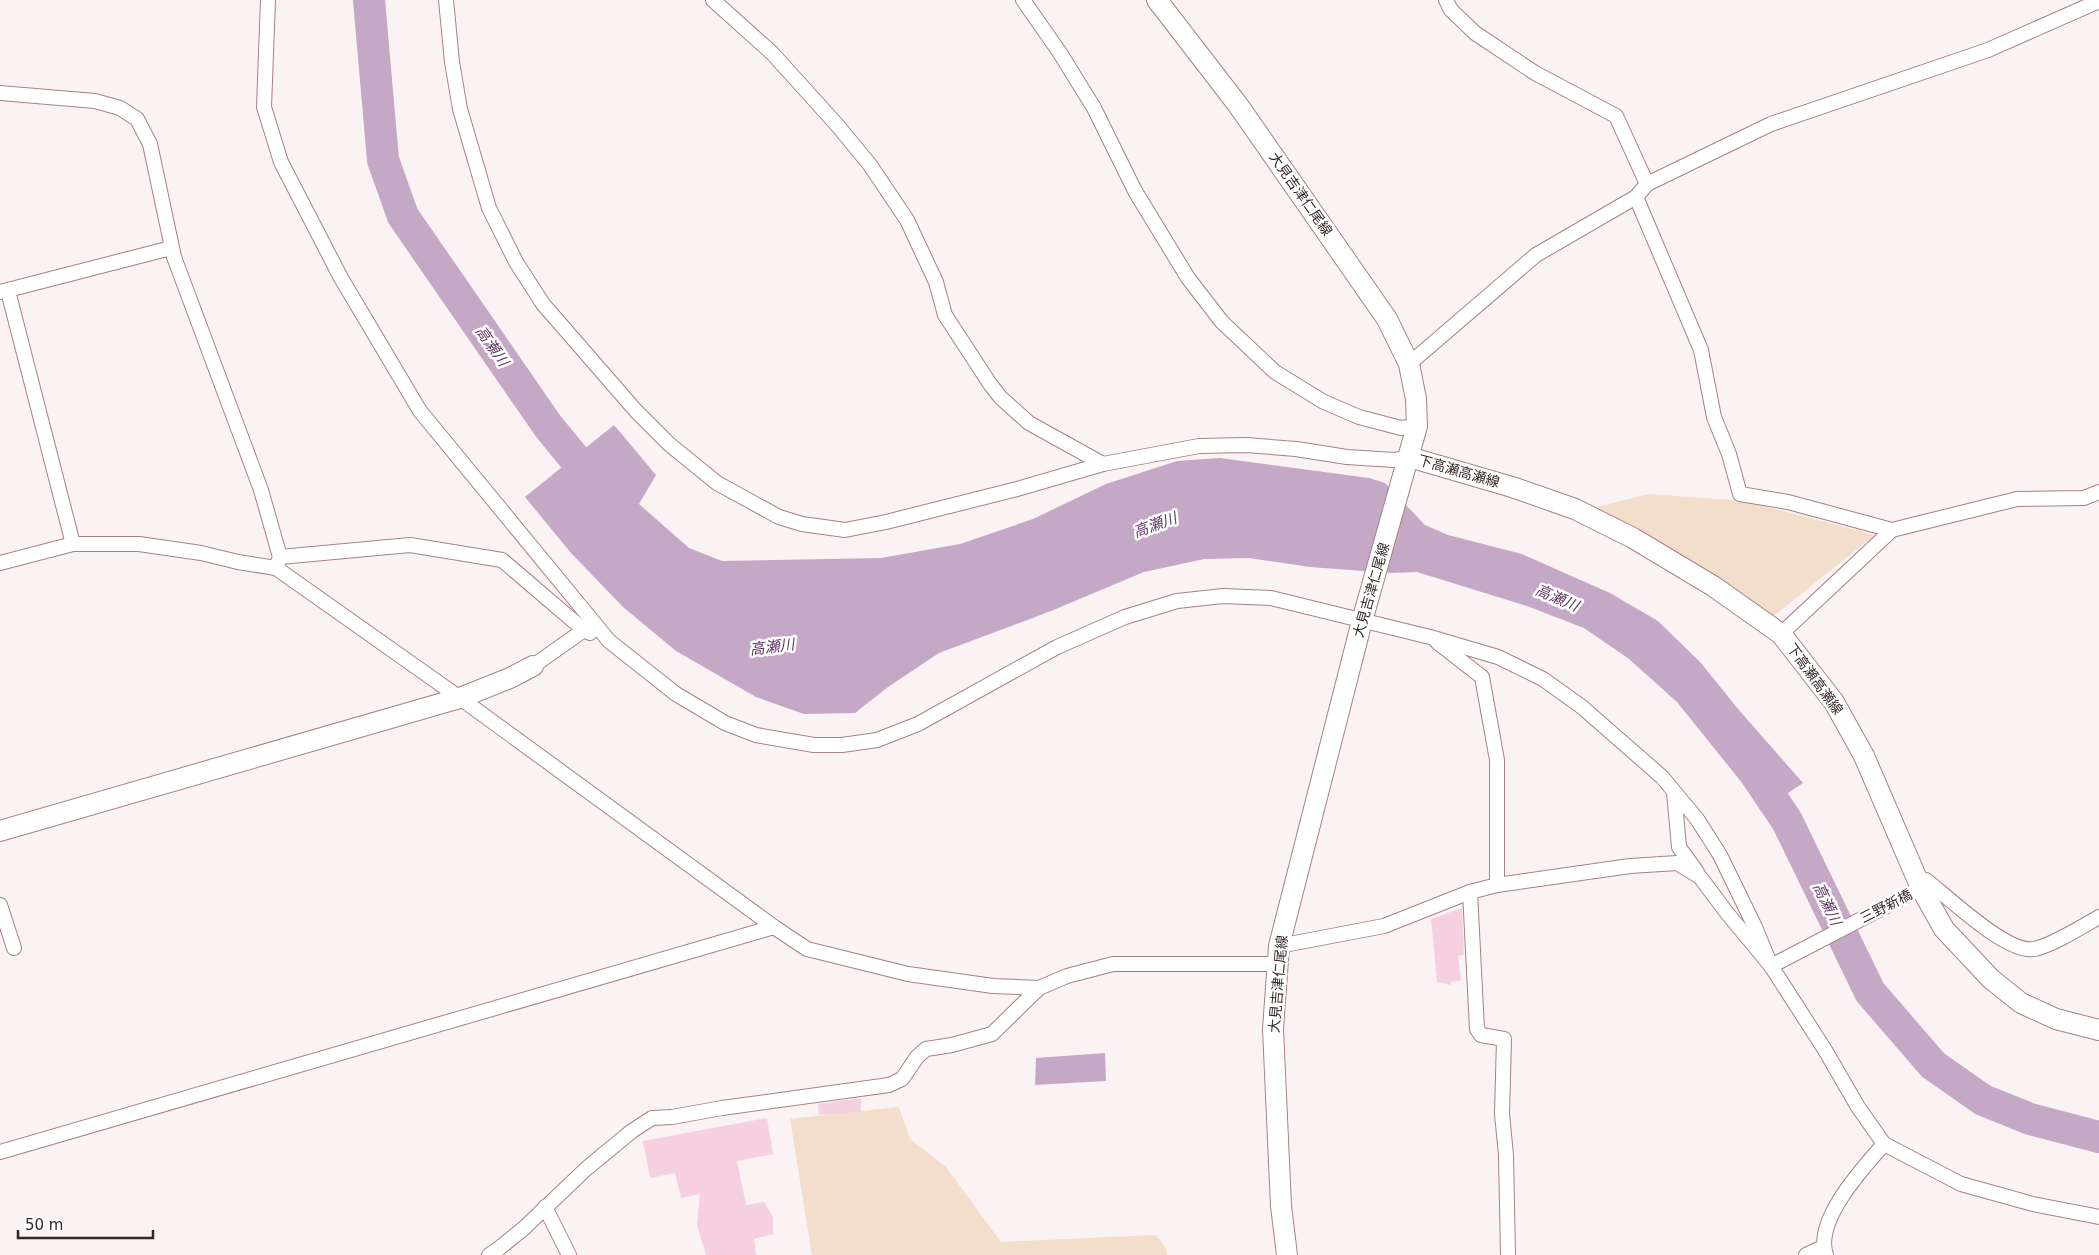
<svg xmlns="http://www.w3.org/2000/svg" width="2099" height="1255" font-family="'DejaVu Sans','Noto Sans JP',sans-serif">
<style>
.green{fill:#f3decb}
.water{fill:#c5a8c6}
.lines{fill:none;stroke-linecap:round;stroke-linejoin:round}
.river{stroke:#c5a8c6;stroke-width:32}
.building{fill:#f6cfe0}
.street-casing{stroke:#a88183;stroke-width:16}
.secondary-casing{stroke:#a88183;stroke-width:22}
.street{stroke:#fff;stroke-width:14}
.secondary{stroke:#fff;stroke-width:20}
.labels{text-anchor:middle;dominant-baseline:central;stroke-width:5;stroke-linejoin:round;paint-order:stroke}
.street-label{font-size:14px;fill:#362627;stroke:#fff}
.water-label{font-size:15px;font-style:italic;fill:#5f3861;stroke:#fff}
</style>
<rect width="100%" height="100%" fill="#fbf2f3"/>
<g class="green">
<path d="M1649,494L1744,501L1875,535L1770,619L1695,565L1597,507Z"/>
<path d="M899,1107L910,1139L946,1167L1001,1242L1156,1235L1166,1248L1167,1255H812L790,1119Z"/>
</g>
<g class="water">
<path d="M614,425L656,475L639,504L689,548L722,561L881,558L960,544L1033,519L1106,484L1177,461L1220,458L1369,478L1385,483L1425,525L1448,535L1522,554L1610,593L1658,621L1701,663L1738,709L1803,783L1761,811L1743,784L1677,702L1629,659L1584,628L1527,606L1417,572L1391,573L1310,567L1249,558L1204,559L1144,572L1051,611L939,653L888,687L855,713L804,714L756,697L676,651L623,607L571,553L525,497Z"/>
<path d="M1105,1053L1106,1081L1035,1085L1036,1058Z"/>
</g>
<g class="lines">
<g class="river">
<path d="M369,0L383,160L403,216L548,426L602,492"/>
<path d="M1749,764L1787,821L1870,992L1933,1065L1983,1100L2030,1119L2099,1137"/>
</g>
</g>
<g class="building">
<path d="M1462,908L1464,955L1458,956L1461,980L1451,982V985L1437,982L1431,919Z"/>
<path d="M861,1098V1112L819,1115L818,1104Z"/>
<path d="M767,1118L773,1154L737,1161L746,1205L764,1202L773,1217V1234L754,1239L756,1255H706L697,1225L700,1194L681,1198L675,1173L650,1178L643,1141Z"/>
</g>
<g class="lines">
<defs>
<g id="street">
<path d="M268,0L264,107L281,162L341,278L420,411L609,641L676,694L725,723L756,735L814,745H842L877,740L918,724L1057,647L1125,617L1177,601L1223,596L1271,598L1430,637L1498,657L1543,679L1582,707L1662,777L1697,819L1720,855L1755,927L1771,966"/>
<path d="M446,0L452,62L460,109L489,208L516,262L543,304L636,411L669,444L717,483L779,517L802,524L845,530L886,522L1017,489L1103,464L1199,446L1246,445L1296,449L1347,457L1394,460L1409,457"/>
<path d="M713,0L772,53L838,126L870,165L907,220L936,282L945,315L990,384L1001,398L1029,423L1103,464"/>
<path d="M1023,0L1060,53L1094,108L1135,191L1188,278L1222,322L1275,372L1324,402L1359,417L1401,428L1417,426"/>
<path d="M1446,0L1451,10L1475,33L1535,73L1616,116L1647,184"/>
<path d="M0,93L95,101L120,108L137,119L150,144L174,257L261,490L280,557L276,568"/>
<path d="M1636,197L1701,350L1714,417L1729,454L1740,494L1788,502L1892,530"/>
<path d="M8,291L73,544"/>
<path d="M0,292L171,248"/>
<path d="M1409,364L1536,255L1636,197L1647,184L1771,124L1988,50L2099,1"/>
<path d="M280,557L410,545L502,560L584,630"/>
<path d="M0,563L73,544H139L201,553L238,562L276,568L460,698L774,927L807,949L908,974L993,986L1039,988"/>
<path d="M1781,634L1892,530L2017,499L2084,498L2099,492"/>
<path d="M1437,642L1482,677L1497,760V885"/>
<path d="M533,666L584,630L590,633"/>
<path d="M1674,792L1679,847L1697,872"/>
<path d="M1470,892L1477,1029L1481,1035L1504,1039L1502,1114L1506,1155L1508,1255"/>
<path d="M0,905L14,948"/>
<path d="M1279,946L1384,926L1470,892L1497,885L1630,866L1677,863L1700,877L1727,913L1771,966L1825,1050L1858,1107L1884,1144L1961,1184L2033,1204L2099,1217"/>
<path d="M1771,966L1921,888L1926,880C1948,897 2007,954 2034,949C2051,946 2083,926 2099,917"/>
<path d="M0,1152L774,927"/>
<path d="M545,1207L569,1255"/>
<path d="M489,1255L497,1250L523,1229L587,1168L632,1131L652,1118L672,1117L722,1108L889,1085L902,1079L917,1057L926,1049L952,1045L992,1034L1039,988L1067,976L1113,964H1277"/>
<path d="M1806,1255L1823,1247"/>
<path d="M1826,1255C1814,1220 1863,1168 1884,1144"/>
</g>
<g id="secondary">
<path d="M1157,0L1238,105L1387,319L1409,364L1416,399L1417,426L1362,621L1279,946L1273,1029L1281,1206L1287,1255"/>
<path d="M1409,457L1512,487L1575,509L1633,538L1713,586L1781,634L1834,702L1864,756L1921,888L1944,929L1991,979L2021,1003L2056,1019L2099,1030"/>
<path d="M0,831L460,698L510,678L533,666"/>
</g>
</defs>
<use href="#street" class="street-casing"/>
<use href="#secondary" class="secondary-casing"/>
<use href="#street" class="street"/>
<use href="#secondary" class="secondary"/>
</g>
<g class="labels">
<g class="street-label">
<text transform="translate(1301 194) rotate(55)">大見吉津仁尾線</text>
<text transform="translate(1459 471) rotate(16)">下高瀬高瀬線</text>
<text transform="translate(1371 590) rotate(-74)">大見吉津仁尾線</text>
<text transform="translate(1815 679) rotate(54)">下高瀬高瀬線</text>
<text transform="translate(1886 906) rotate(-27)">三野新橋</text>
<text transform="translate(1278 984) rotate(-85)">大見吉津仁尾線</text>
</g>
<g class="water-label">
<text transform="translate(492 346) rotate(55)">高瀬川</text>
<text transform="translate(1155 525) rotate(-20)">高瀬川</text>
<text transform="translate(1557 598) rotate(23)">高瀬川</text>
<text transform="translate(772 647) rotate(-7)">高瀬川</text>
<text transform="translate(1827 904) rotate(64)">高瀬川</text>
</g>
</g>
<path d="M18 1230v8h135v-8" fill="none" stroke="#362627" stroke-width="2.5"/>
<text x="25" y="1230" font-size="15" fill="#362627" stroke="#ffffff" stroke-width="4" paint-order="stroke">50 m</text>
</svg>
